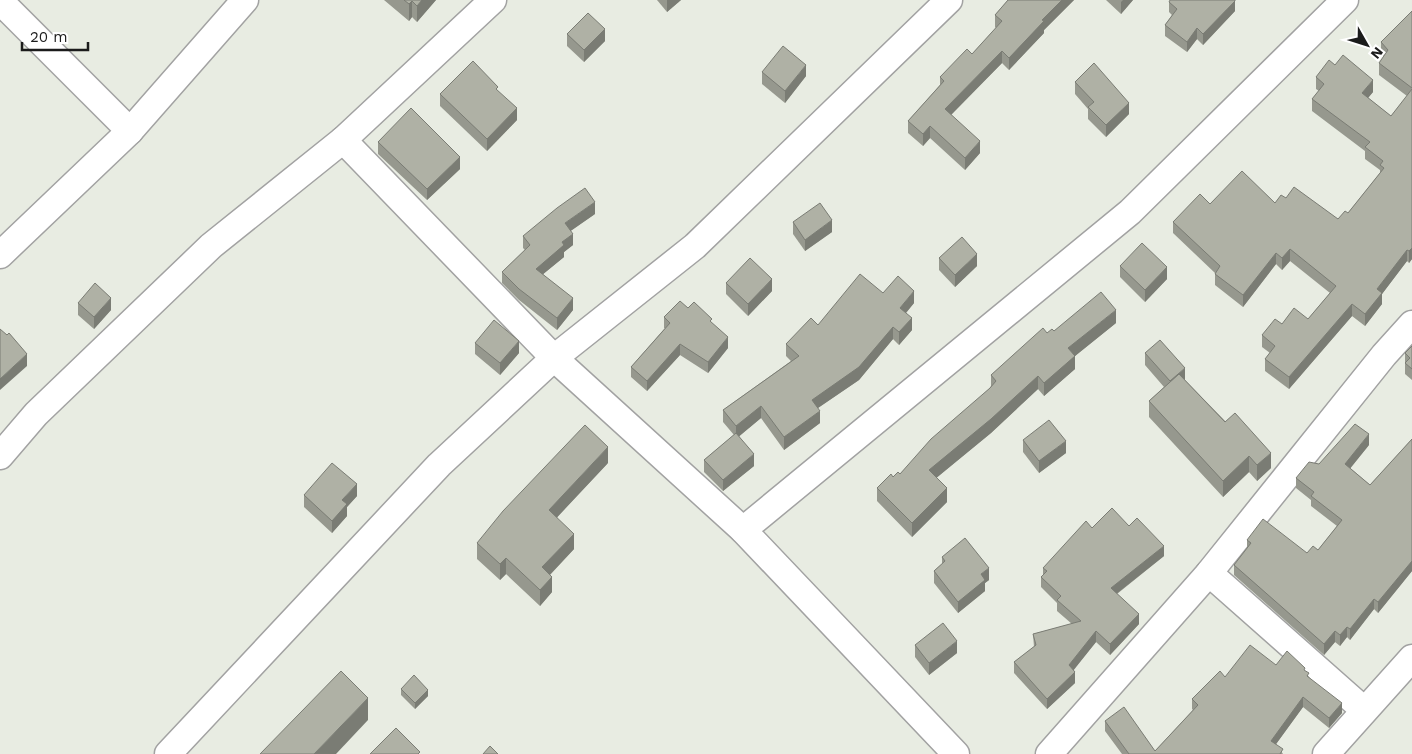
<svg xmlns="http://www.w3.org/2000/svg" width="1412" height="754" font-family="'Work Sans',sans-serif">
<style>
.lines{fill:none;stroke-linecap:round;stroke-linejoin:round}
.minor-casing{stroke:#a2a2a2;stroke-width:29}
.minor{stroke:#fff;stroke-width:26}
.wall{fill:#96988e}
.shaded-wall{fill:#7a7c74}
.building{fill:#afb1a5;stroke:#7a7c74}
</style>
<rect width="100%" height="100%" fill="#e8ece2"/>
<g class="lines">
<defs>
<g id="minor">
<path d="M0,1L130,131"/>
<path d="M343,140L554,358L743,530L956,754"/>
<path d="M0,255L130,131L245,0"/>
<path d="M0,456L36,414L211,246L343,140L493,0"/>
<path d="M743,530L1130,212L1345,0"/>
<path d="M1209,573L1364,710"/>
<path d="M168,754L439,465L554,358L695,246L949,0"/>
<path d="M1049,754L1209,573L1384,355L1412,324"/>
<path d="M1326,754L1412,658"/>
</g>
</defs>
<use href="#minor" class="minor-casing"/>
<use href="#minor" class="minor"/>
</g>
<g class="wall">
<path d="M384,0H436L417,22L412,17L409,21Z"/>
<path d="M657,0H681L667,12Z"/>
<path d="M1008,0H1074L1044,30V33L1009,70L1002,63L951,115L980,153L965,170L930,138L923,146L908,133V121L940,85V77L972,54L996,28L995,27V15Z"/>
<path d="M1106,0H1133L1121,14Z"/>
<path d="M1169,2L1235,11L1203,45L1197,39L1187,52L1165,36V25L1172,15L1169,12Z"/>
<path d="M1412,11V259L1409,263L1407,261L1382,294V304L1365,326L1352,316L1289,389L1265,371V359L1270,353L1262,347V335L1282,324L1308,319L1330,293L1290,261L1282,270L1276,264L1243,307L1215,285V273L1173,233V222L1210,204L1275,203L1286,198L1338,219L1348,213L1380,173V170L1365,159V151L1312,111V99L1319,91L1316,89V77L1335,65L1373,92L1368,98L1391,116L1407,96L1379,75V63L1384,57L1381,54V42Z"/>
<path d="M567,34L605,41L584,62L567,46Z"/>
<path d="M762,72L806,76L785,103L762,84Z"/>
<path d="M1075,82L1129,114L1106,137L1088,119V109L1075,94Z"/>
<path d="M498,91L517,120L487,151L440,106V94Z"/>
<path d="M378,142L460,169L427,200L378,154Z"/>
<path d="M595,214L570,231L573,245L564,252V257L543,274L573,310L557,330L519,300L502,283V272L525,250L523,248V236Z"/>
<path d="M793,222L832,232L805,251L793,234Z"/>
<path d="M939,258L977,266L955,287L939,270Z"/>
<path d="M1120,266L1167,279L1145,302L1120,277Z"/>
<path d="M726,283L772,291L748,316L726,294Z"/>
<path d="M883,293L914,303L906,313L912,330L899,345L893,339L859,380L818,408L820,423L784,450L761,418L739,436L754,466L723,491L704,472V460L734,435L723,422V410L791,361L786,356V344L818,325Z"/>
<path d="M78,303L111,310L94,329L78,315Z"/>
<path d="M688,308L712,323L728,348L708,373L680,355L647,391L631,377V367L665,328H664V317Z"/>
<path d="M1116,323L1075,356V369L1044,396L1038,389L991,433L936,478L947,502L912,537L877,501V488L893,477L900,474L990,388L991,386V375L1047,333L1054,331Z"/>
<path d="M475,343L519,353L500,375L475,354Z"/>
<path d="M1412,346V380L1405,374V353Z"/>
<path d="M1145,353L1185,380L1271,468L1257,481L1249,472L1223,497L1149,417V401L1164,387L1145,365Z"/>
<path d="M1412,439V571L1378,613L1374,609L1350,640L1347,637L1340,646L1335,642L1324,655L1234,575V565L1247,549V540L1307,553L1318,550L1337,526L1311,506V500L1296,488V478L1319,464L1369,445L1350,468L1370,485Z"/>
<path d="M1023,440L1066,453L1039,473L1023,452Z"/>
<path d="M608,463L557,517L574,549L550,575L552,592L540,606L506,574L500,580L477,559V543Z"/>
<path d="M304,495L357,496L347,507V516L332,533L304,507Z"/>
<path d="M1129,526L1164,556L1117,594L1139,624L1110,655L1096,642L1073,670L1075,683L1047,709L1014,673V662L1034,647L1033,634L1072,624L1057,611V603L1041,587V577L1043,575V568L1092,528Z"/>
<path d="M942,557L989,580L985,583V591L958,613L934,583V571L942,564Z"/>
<path d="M915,645L957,653L929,675L915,657Z"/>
<path d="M1276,665L1305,671L1309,677L1342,713L1329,728L1303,707L1276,744L1283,754H1122L1105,731V721L1155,751L1193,710L1192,709V699L1225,677Z"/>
<path d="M401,689L428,696L415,709L401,695Z"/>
</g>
<g class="shaded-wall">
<path d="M422,0H436L417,22V6Z"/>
<path d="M667,0H681L667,12Z"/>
<path d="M1062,0H1074L1044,30V33L1009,70V58L1042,20Z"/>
<path d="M1123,0H1133L1121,14V2Z"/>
<path d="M412,1V17L409,21V4Z"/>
<path d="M1235,1V11L1203,45V34Z"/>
<path d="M1197,28V39L1187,52V42Z"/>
<path d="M605,29V41L584,62V50Z"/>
<path d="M1002,51V63L945,121V109Z"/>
<path d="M806,65V76L785,103V91Z"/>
<path d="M1373,80V92L1362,105V93Z"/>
<path d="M1129,103V114L1106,137V125Z"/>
<path d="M517,108V120L487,151V139Z"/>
<path d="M930,126V138L923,146V134Z"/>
<path d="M980,141V153L965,170V158Z"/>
<path d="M460,157V169L427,200V189Z"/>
<path d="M595,202V214L565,235V223Z"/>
<path d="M832,220V232L805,251V240Z"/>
<path d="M573,234V245L564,252V257L536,280V269L562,242Z"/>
<path d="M1412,248V259L1409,263V251Z"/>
<path d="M1290,249V261L1282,270V258Z"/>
<path d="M1407,250V261L1382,294V304L1365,326V314L1377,289Z"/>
<path d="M1276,253V264L1243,307V295Z"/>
<path d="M977,254V266L955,287V275Z"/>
<path d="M1167,267V279L1145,302V290Z"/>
<path d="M772,279V291L748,316V304Z"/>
<path d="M914,291V303L900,320V308Z"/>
<path d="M111,298V310L94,329V317Z"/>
<path d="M573,298V310L557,330V318Z"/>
<path d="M1352,304V316L1289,389V377Z"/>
<path d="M1116,310V323L1075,356V369L1044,396V383L1068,348Z"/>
<path d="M912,318V330L899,345V332Z"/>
<path d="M893,327V339L859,380L812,412V400Z"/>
<path d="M728,337V348L708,373V362Z"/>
<path d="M519,341V353L500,375V363Z"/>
<path d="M680,344V355L647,391V381Z"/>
<path d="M27,354V366L0,390V379Z"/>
<path d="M1185,368V380L1170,393V381Z"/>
<path d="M1038,376V389L991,433L929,484V470Z"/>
<path d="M761,406V418L736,439V426Z"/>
<path d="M820,411V423L784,450V437Z"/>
<path d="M1369,434V445L1345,475V464Z"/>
<path d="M1066,441V453L1039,473V461Z"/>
<path d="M608,447V463L549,526V510Z"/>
<path d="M1271,453V468L1257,481V465Z"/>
<path d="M754,454V466L723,491V480Z"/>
<path d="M1249,456V472L1223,497V481Z"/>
<path d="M357,484V496L347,507V516L332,533V521L342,500Z"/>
<path d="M947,488V502L912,537V523Z"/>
<path d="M574,534V549L542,583V567Z"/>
<path d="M1164,546V556L1111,598V588Z"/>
<path d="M506,558V574L500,580V564Z"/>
<path d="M1412,561V571L1378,613V602Z"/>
<path d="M989,568V580L985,583V591L958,613V602L981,574Z"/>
<path d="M552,577V592L540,606V590Z"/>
<path d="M1374,599V609L1350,640V629Z"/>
<path d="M1139,614V624L1110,655V644Z"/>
<path d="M1347,627V637L1340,646V635Z"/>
<path d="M1096,631V642L1069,676V665Z"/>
<path d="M1335,631V642L1324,655V644Z"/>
<path d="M957,641V653L929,675V663Z"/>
<path d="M1075,672V683L1047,709V699Z"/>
<path d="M428,690V696L415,709V703Z"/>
<path d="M1303,697V707L1271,751V741Z"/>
<path d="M368,698V720L336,754H314Z"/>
<path d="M1342,703V713L1329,728V718Z"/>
</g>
<g class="building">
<path d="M404,0H422L417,6L412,1L409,4Z"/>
<path d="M1008,0H1062L1042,20L1044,21L1009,58L1002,51L945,109L980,141L965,158L930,126L923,134L908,121L944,81L940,77L967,49L972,54L1002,21L995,15Z"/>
<path d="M1170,0H1235V1L1203,34L1197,28L1187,42L1165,25L1177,9L1169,2Z"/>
<path d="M1412,11V88L1379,63L1388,50L1381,42Z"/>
<path d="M588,13L605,29L584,50L567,34Z"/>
<path d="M783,46L806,65L785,91L762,72Z"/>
<path d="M1343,55L1373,80L1362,93L1391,116L1412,89V248L1409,251L1407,250L1377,289L1382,293L1365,314L1352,304L1289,377L1265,359L1275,346L1262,335L1275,319L1282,324L1294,308L1308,319L1336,286L1290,249L1282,258L1276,253L1243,295L1215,274L1220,266L1173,222L1200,194L1210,204L1242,171L1275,203L1281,195L1286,198L1294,187L1338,219L1345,211L1348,213L1384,168L1380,165L1383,161L1365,147L1370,142L1312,99L1324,84L1316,77L1329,60L1335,65Z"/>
<path d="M473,61L498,87L496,89L517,108L487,139L440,94Z"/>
<path d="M1094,63L1129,103L1106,125L1088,107L1094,102L1075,82Z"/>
<path d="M411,108L460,157L427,189L378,142Z"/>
<path d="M585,188L595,202L565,223L573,234L562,242L564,245L536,269L573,298L557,318L519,289L502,272L530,245L523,236L557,208Z"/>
<path d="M820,203L832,220L805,240L793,222Z"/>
<path d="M962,237L977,254L955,275L939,258Z"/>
<path d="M1142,243L1167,267L1145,290L1120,266Z"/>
<path d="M750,258L772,279L748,304L726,283Z"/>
<path d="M860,274L883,293L898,276L914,291L900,308L912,318L899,332L893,327L859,367L812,400L820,411L784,437L761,406L736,426L723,410L799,356L786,344L811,318L818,325Z"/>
<path d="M95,283L111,298L94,317L78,303Z"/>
<path d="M1101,292L1116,310L1068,348L1075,356L1044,383L1038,376L991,419L929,470L947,488L912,523L877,488L891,474L893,477L898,472L900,474L931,439L990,388L996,381L991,375L1033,337L1043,328L1047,333L1052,329L1054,331Z"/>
<path d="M680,301L688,308L694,302L712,319L710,321L728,337L708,362L680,344L647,381L631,367L670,323L664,317Z"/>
<path d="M494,320L519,341L500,363L475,343Z"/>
<path d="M0,329L7,335L9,333L27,354L0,379Z"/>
<path d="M1160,340L1185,368L1170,381L1145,353Z"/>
<path d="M1412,346V369L1405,363L1410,358L1405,353Z"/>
<path d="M1179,374L1225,422L1235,413L1271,453L1257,465L1249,456L1223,481L1149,401Z"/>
<path d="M1049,420L1066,441L1039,461L1023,440Z"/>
<path d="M1355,424L1369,434L1345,464L1370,485L1412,439V561L1378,602L1374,599L1350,629L1347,627L1340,635L1335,631L1324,644L1234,565L1251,543L1247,540L1263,519L1307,553L1313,546L1318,550L1342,520L1311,496L1314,492L1296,478L1309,462L1319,464Z"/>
<path d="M585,425L608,447L549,510L574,534L542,567L552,577L540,590L506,558L500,564L477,543L503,511Z"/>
<path d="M736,433L754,454L723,480L704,460Z"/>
<path d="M332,463L357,484L342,500L347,504L332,521L304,495Z"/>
<path d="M1112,508L1129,526L1137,518L1164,546L1111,588L1139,614L1110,644L1096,631L1069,665L1075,672L1047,699L1014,662L1036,645L1033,634L1081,621L1057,600L1061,596L1041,577L1047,571L1043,568L1086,521L1092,528Z"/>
<path d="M965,538L989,568L981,574L985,580L958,602L934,571L945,561L942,557Z"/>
<path d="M943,623L957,641L929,663L915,645Z"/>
<path d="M1250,645L1276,665L1287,651L1305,668L1304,670L1309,673L1307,676L1342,703L1329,718L1303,697L1271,741L1283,749L1280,754H1129L1105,721L1124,707L1155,751L1198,705L1192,699L1220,671L1225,677Z"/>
<path d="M341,671L368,698L314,754H260Z"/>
<path d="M414,675L428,690L415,703L401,689Z"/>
<path d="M396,728L420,752L418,754H370Z"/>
<path d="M490,746L498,754H483Z"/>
</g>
<g transform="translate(1367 45) rotate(129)" stroke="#ffffff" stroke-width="4" paint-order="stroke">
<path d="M0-4L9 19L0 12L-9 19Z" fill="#1b1b1b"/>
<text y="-8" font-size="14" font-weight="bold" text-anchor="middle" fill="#1b1b1b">N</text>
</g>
<path d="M22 42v8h66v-8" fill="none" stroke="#1b1b1b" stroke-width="2.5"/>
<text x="30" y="42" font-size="15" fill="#1b1b1b" stroke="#ffffff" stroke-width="4" paint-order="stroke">20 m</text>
</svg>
